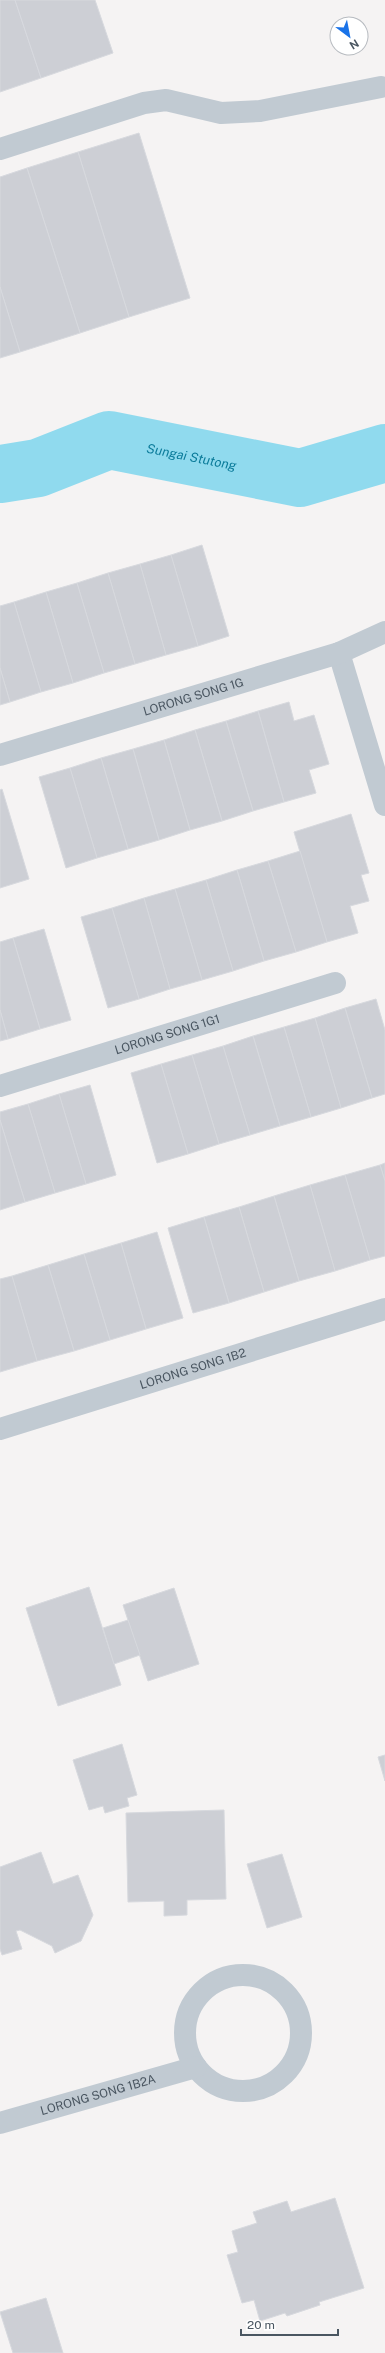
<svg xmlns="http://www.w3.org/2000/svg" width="385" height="2353" font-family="'Public Sans',sans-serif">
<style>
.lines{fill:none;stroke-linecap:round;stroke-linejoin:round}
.river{stroke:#90daee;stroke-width:58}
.building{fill:#cdcfd5;stroke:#d7d9de}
.minor{stroke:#c1cad2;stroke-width:22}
.labels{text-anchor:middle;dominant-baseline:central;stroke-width:4;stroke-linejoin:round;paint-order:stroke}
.street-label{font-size:12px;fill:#4a5661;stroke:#fff}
.water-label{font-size:13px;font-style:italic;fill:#0c7c9b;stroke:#fff}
</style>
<rect width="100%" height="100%" fill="#f5f3f3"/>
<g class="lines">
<path class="river" id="s1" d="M0,474L38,468L109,440L300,478L385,453"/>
</g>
<g class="building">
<path d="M0,0H15L41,78L0,92Z"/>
<path d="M15,0H95L113,53L41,78Z"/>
<path d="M139,133L190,298L129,317L78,152Z"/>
<path d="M78,152L129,317L80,333L27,168Z"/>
<path d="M27,168L80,333L20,352L0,287V177Z"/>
<path d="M0,287L20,352L0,358Z"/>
<path d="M202,545L229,636L198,646L171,555Z"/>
<path d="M171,555L198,646L166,655L140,564Z"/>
<path d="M140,564L166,655L135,664L108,573Z"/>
<path d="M108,573L135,664L104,673L77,583Z"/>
<path d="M77,583L104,673L73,683L46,592Z"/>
<path d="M46,592L73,683L41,692L14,602Z"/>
<path d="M14,602L41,692L10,702L0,668V606Z"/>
<path d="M0,668L10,702L0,705Z"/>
<path d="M289,702L294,721L314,715L329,764L309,770L316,793L284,802L258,711Z"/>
<path d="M258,711L284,802L253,811L226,721Z"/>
<path d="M226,721L253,811L222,821L195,730Z"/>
<path d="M195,730L222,821L190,830L164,740Z"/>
<path d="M164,740L190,830L159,840L133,749Z"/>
<path d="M133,749L159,840L128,849L101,758Z"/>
<path d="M101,758L128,849L97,858L70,768Z"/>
<path d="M70,768L97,858L66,868L39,777Z"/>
<path d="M2,789L29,879L0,888V790Z"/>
<path d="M351,814L369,873L361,875L369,901L350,906L358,933L327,942L294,832Z"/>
<path d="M300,851L327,942L296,952L268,861Z"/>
<path d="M268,861L296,952L264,961L237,870Z"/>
<path d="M237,870L264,961L233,971L206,880Z"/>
<path d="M206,880L233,971L202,980L175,889Z"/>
<path d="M175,889L202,980L170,989L144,898Z"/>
<path d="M144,898L170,989L139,999L112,908Z"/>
<path d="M112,908L139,999L108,1008L81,917Z"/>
<path d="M44,929L71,1020L40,1029L13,938Z"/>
<path d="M13,938L40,1029L8,1039L0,1010V942Z"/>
<path d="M376,999L385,1030V1094L372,1098L345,1008Z"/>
<path d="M345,1008L372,1098L341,1108L315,1018Z"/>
<path d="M0,1010L8,1039L0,1041Z"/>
<path d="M315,1018L341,1108L311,1117L284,1027Z"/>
<path d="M284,1027L311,1117L280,1126L253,1036Z"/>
<path d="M253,1036L280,1126L250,1135L223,1046Z"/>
<path d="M223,1046L250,1135L219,1144L192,1055Z"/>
<path d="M192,1055L219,1144L188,1154L161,1064Z"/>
<path d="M161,1064L188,1154L157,1163L131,1073Z"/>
<path d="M90,1085L116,1175L86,1184L59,1094Z"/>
<path d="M59,1094L86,1184L55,1193L28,1104Z"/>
<path d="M28,1104L55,1193L25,1202L0,1120V1112Z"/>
<path d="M0,1120L25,1202L0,1210Z"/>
<path d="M385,1163V1181L380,1165Z"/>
<path d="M380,1165L385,1181V1256L370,1260L345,1175Z"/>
<path d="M345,1175L370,1260L335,1271L310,1185Z"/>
<path d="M310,1185L335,1271L299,1281L274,1196Z"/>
<path d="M274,1196L299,1281L264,1292L239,1207Z"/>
<path d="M239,1207L264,1292L229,1303L204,1217Z"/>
<path d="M204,1217L229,1303L193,1313L168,1228Z"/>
<path d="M157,1232L183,1318L146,1329L121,1243Z"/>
<path d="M121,1243L146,1329L110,1340L84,1254Z"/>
<path d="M84,1254L110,1340L74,1351L48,1265Z"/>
<path d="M48,1265L74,1351L37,1361L12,1276Z"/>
<path d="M12,1276L37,1361L0,1372V1279Z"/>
<path d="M89,1587L121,1685L58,1706L26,1608Z"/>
<path d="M174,1588L199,1664L148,1681L123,1605Z"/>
<path d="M128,1620L140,1655L114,1664L103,1628Z"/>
<path d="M122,1744L137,1795L127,1798L129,1806L105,1813L103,1806L89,1810L73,1760Z"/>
<path d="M385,1755V1781L378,1757Z"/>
<path d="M224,1810L226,1899L187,1900V1915L164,1916V1901L128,1902L126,1813Z"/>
<path d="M41,1852L53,1884L78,1875L93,1915L81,1941L55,1953L52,1946L20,1930L16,1931L22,1949L2,1955L0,1949V1867Z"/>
<path d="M282,1854L302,1917L267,1928L247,1864Z"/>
<path d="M335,2198L364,2288L319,2302L320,2305L287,2316L285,2313L260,2321L254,2300L242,2303L227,2255L238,2252L232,2231L257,2223L253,2212L287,2201L291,2212Z"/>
<path d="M46,2298L63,2353H13L0,2312Z"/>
</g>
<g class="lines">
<g class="minor">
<path d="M0,149L144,103L166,100L221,113L260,111L381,87"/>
<path d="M339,653L385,805"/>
<path id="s2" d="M0,755L339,653L385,632"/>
<path id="s3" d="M0,1086L335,983"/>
<path id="s4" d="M0,1429L385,1309"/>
<circle cx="243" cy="2033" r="58"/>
<path id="s5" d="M0,2123L196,2067"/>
</g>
</g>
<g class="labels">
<g class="street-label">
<text stroke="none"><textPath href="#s2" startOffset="202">LORONG SONG 1G</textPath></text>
<text stroke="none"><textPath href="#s3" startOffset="175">LORONG SONG 1G1</textPath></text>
<text stroke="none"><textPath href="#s4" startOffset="202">LORONG SONG 1B2</textPath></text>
<text stroke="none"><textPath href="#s5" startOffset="102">LORONG SONG 1B2A</textPath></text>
</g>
<g class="water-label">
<text stroke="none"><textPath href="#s1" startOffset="199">Sungai Stutong</textPath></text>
</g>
</g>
<g transform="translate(349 36) rotate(148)"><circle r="19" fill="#ffffff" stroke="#b7bbc0"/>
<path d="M0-3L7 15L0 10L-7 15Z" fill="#1a73e8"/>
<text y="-6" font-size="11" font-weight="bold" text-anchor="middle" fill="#4a5661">N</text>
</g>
<path d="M241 2329v6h97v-6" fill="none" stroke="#4a5661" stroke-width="2"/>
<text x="247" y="2329" font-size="12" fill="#4a5661" stroke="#ffffff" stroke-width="3" paint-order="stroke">20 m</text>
</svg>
